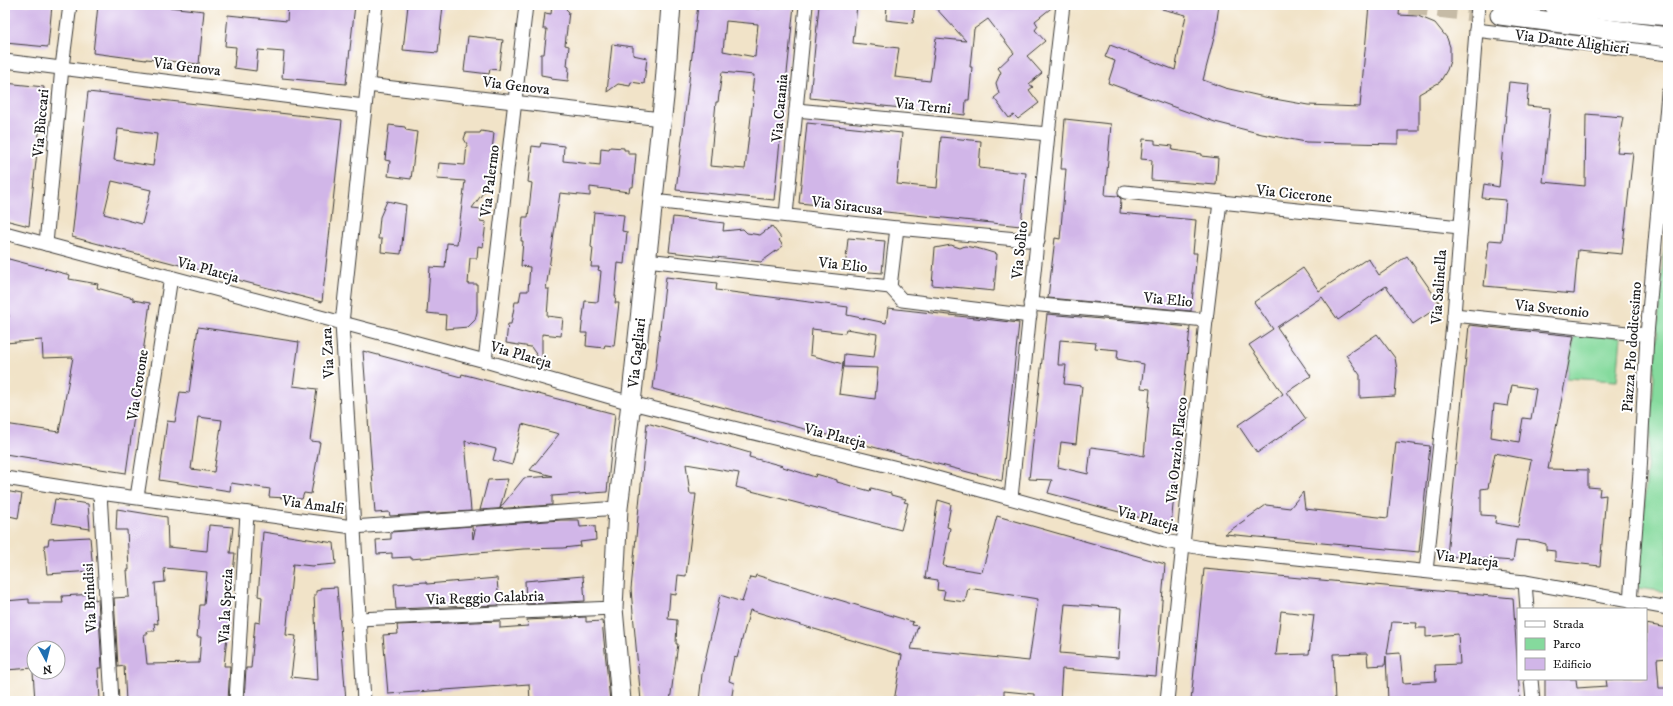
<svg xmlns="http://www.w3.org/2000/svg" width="1673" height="706" font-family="'IM FELL DW Pica',serif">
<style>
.green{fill:#85da9d;stroke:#507b5c}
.building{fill:#d1b6e8;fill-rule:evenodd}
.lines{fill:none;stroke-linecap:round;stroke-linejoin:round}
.secondary-tunnel{stroke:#c6bba6;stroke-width:19;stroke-dasharray:19 10;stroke-linecap:butt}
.street-casing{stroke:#3c3a36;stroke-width:15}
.secondary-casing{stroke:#3c3a36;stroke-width:21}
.street{stroke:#fff;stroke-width:13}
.secondary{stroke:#fff;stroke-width:19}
.labels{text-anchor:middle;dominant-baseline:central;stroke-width:4;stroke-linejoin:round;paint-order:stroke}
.street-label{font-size:15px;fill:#1c1c1c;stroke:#fff}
</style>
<rect width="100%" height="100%" fill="#fff"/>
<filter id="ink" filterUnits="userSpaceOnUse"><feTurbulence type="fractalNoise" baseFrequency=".025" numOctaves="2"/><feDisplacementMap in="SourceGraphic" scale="8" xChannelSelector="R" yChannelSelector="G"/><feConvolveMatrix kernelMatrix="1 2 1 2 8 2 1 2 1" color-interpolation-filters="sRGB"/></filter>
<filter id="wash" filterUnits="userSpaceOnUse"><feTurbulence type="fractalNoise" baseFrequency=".012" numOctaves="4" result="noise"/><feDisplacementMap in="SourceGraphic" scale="16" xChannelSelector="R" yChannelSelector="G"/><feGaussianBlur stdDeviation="0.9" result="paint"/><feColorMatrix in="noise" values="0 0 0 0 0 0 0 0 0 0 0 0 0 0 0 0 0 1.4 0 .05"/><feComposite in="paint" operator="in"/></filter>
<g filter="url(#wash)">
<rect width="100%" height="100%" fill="#f1e3c8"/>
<g class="green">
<path d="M1668,192V592L1638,588Z"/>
<path d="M1575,334L1621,337L1617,381L1566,378Z"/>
</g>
<g id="blocks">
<g class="building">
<path d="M5,5H52L48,47L5,43Z"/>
<path d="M98,5H151L204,11L199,64L146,59V60L93,53Z"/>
<path d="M288,5H355L346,84L282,78L284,52L258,50L256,71L234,68L236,47L225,46L228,15L287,21Z"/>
<path d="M408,5H443L438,53L403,50Z"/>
<path d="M552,5H566V9L569,12L565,45L569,46L567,66L569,67L568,81L551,79L552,77L541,75V54H544L547,29H543L545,13L551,14Z"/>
<path d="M698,5H728L759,9V5H794L774,200L676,190ZM726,21L758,24L755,57L723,51ZM722,72L754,75L752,91H754L745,169L710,166L716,102H718Z"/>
<path d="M819,5H857L853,43L899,48L895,77L930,81L936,38L966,41L933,5H1055L1035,21L1038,26L1035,30L1045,41L1027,56L1042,73L1029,84L1033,87L1029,90L1039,103L1018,119L1014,115L1009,118L994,98L999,94L996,83L1001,72L998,68L1014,53L988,19L974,29L970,67H972L969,100H966L965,115L810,98Z"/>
<path d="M887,5H915L913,23L886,20Z"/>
<path d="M1163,5H1219L1215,34L1203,80L1225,88L1269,98L1308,105L1360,107L1369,5H1400L1399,15L1418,16L1435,23L1447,38L1450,47V61L1447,70L1440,82L1419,94V131H1398V144L1306,142L1262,134L1215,122L1108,83L1115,61L1105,57L1110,45L1175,70L1186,15L1162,9Z"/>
<path d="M468,36L503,40L499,70L490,69L489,74L464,71Z"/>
<path d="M612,44L633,47V55L647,58L644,84L631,82L630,86L618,84L607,92Z"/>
<path d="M1509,82L1529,84L1527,106L1550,108L1543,182L1585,186L1586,114L1623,117L1617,152L1633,153L1622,254L1578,250L1574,294L1484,286L1489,240L1502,241L1506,200L1482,198L1484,184L1499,187Z"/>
<path d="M5,83L44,87L29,226L5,220V141L8,112H5Z"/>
<path d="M88,92L342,120L322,302L72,237ZM118,129L157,134L153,166L114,160ZM112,181L151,190L142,224L104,214Z"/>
<path d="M1065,119L1111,124L1105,195L1118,196L1121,199L1120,213L1196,220L1193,253H1197L1191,311L1048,298L1055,238L1060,239L1066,169H1061Z"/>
<path d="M807,123L902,133L897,184L937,188L941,137L981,141L979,168L1026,173L1021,226L799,203Z"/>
<path d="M389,125L405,127L406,130L417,132L411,179L388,176L390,161L385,160Z"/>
<path d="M481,131L494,133L488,186L472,208L482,209L480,221L486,222L483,247L478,246L477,258H470L468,284H477V312L475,320L468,327L445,329L446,315L427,313L430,267L445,268L447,243L457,244L465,181L437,179L439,163L465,165L467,144L464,139L466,133H480Z"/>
<path d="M1143,139L1155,140V144L1173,146L1172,150L1202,154V156L1218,158L1216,185L1151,180L1152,160L1141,159Z"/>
<path d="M541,143L564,146L563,161L600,165L601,148L609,149L610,147L624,148V150H628V154H636L633,187H630L629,192L590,187V196L560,193L546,289H549L547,316L563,318L561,336L542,334V363L531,347L506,343L508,324H511L515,302H519L521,291H528L530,267L521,266L523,241H521L523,217H528L532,183L528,182L532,146L540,147Z"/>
<path d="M387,201L406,205L401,254L381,252L382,239H378L380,217Z"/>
<path d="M594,212L624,215L622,231L627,232L624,264L618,263L615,296H616L615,303H619L614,346L605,345L604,348L586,346L587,333H581L585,301L598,302L601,271L598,270L599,267H591L593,248L591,247Z"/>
<path d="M673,217L724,223L723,231L743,229L747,233L760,235L772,226L781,238L779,240L783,246L761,262L669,252Z"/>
<path d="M848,238L885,241L882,273L845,270Z"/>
<path d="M951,245L960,248L965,246L980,249L997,254L994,291L932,285L935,248Z"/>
<path d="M1407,256L1441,305L1413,324L1386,286L1338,320L1322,297L1277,327L1311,376L1287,392L1306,419L1257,453L1238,425L1283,394L1249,345L1273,329L1254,302L1303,268L1319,291L1368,258L1379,275Z"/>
<path d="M5,258L70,275L69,279L98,284L97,288L133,298V300L150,303L126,473L5,454V424L59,432L73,357L43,358L42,340L5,343V317H9L5,292Z"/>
<path d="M666,277L717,283L716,290L848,307L847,315L886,323L888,308L1019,323L1002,481L653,389ZM812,329L845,333L846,329L877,334L874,357L844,354L843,367L878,368L875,399L839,394L843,364L810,355Z"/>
<path d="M1047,314L1190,327L1171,526L1048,493L1052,480L1029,479ZM1060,340L1096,343L1095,348L1118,350L1117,359L1144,364L1141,388L1150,389L1144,456L1114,450L1091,447L1088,474L1058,467L1061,442L1076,444L1082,386L1064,384L1066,365H1058Z"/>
<path d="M1469,325L1574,336L1548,469L1588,470V487L1600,488L1599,496L1606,495L1600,566L1555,561V551L1546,550V544L1535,541L1516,540L1513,561L1447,556ZM1512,385L1536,389L1531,419L1523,418L1519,442L1491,437L1494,404L1508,406ZM1495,453L1531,460L1518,527L1495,523L1496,516L1481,515V489L1488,488Z"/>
<path d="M198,327L299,342L293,386L317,389L310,441L320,442L311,494L304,493L302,499L269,497L270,489L231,483L230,491L159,480L167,421L175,422L180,392L189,393ZM198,417L222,420L214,472L191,469Z"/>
<path d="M1377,334L1395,358L1397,370L1395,396L1360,398V375L1346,355Z"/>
<path d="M363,351L461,377L462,374L615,414L607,492L552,496V505L480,510L488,480L508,479L500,508L524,478L553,476L530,470L559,434L522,424L512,465L493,460L496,449L465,441L471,511L390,516L389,512L375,513Z"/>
<path d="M647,423L750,453L749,457L783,466V467L815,477L816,474L837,480V482L870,491L871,488L891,493V495L906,499L904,502L908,503L901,530L736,487L739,473L686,464L690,494H696L686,576L678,575L676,595L670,594L668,619L677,620L676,644H678L670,701H641L633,613L631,589Z"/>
<path d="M1396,442L1430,446L1419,552L1225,534L1266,505L1290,508L1303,492L1305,509L1388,518Z"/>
<path d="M5,491L22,494L18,518L5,515Z"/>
<path d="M55,499L88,504L90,529L51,523Z"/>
<path d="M938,500L951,504L947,527L950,528L943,566L982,572L997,516L1165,564L1156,676L1062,669L1060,701H1034V694L1004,691V701H894L902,655L750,610L737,658L734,657L729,681L734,683L731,701H699L702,674L720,595L742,602L750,577L755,578L756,575L913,622L912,625L918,626L911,649L1029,661L1038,599L968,588L965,602L943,599L945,591L937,590L938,580L925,578ZM1065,604L1121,608L1118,658L1060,653Z"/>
<path d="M117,509L167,517L168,547L207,551L209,525L233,527L230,553H235L224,666H230L228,701H126L124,666L118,667L114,598L129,597L127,570H129L127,530H116ZM164,568L207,572L204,605H200L199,616L197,637H201L199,663L147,664L144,634H148L147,631H155L154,623L158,624L155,583L165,582Z"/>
<path d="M561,520H579L580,527L595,526L596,540L580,542L581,546L563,548L523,549L411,559V557L392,558V553L377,554L376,540L391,539V532L472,526L473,539L476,526Z"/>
<path d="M263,532L334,543L336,564L312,566L293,564L286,635L296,636L291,677L318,680L314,595H316V591L320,590V588L337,587L346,701H244L246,668H251L255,622L260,623L262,597L258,596Z"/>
<path d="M90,537L93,571L47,574L44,545H48L49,539Z"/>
<path d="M1204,569L1513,598L1520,701H1388L1386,656L1385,665L1368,666L1367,653L1333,654L1335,701H1191ZM1281,611L1314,615L1309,654L1276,655ZM1392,622L1417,623L1416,628H1426V637L1458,634L1460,664L1435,665L1436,681L1403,683L1400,653L1387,654Z"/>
<path d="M583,576L585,601L526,604L525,581Z"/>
<path d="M497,578L499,605L396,609L394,584L426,582L427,584Z"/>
<path d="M94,594L95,600L98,599L102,668H98L100,699L94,701H35L33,672H58V648H34V668L5,670V601L29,599V603H63L62,596Z"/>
<path d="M586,617V622L602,621L610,701H530L529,684L388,694L383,635L398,634L397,625L500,621V628L528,626L527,620Z"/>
<path d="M1646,624L1668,628V658L1657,659L1659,688H1668V701H1545V679H1576L1577,688L1607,686L1606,679H1646Z"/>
</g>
</g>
</g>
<g filter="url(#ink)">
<use href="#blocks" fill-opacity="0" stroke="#3c3a36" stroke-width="1"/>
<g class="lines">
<path class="secondary-tunnel" d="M1409,5L1500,15"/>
<defs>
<g id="street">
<path d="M1476,30L1668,54"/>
<path d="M5,61L364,106"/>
<path d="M367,85L661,119"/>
<path d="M796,110L1048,134"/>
<path d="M1125,192L1460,227"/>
<path d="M653,201L897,228L1038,241"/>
<path d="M786,215L806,5"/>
<path d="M5,233L485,361L631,403L926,475L1165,541L1202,548L1525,582L1668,608"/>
<path d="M46,244L62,67L70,5"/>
<path d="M646,260L890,287L902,300L1030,316"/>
<path d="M890,287L897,228"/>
<path d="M1030,304L1206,320"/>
<path d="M1454,315L1647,335"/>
<path d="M485,361L526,5"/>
<path d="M5,478L100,493L353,527L618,508"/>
<path d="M100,493L112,701"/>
<path d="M137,497L171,277"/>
<path d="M1011,498L1048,134L1063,5"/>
<path d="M1426,571L1454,315L1478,5"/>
<path d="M1525,582L1527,609"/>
<path d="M1630,602L1640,472L1647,335L1668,93"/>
<path d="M358,619L613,608"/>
<path d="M1531,679L1533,701"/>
<path d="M236,701L247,513"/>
<path d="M364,701L342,323L376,5"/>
<path d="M1167,701L1206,320L1220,202"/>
</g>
<g id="secondary">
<path d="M1554,5L1668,16"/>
<path d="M1500,15L1668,37"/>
<path d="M621,701L613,608L618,508L631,403L664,97L671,5"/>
</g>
</defs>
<use href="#street" class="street-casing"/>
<use href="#secondary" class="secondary-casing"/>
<use href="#street" class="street"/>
<use href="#secondary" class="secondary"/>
</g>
</g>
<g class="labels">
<g class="street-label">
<text transform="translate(1572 42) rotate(7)">Via Dante Alighieri</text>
<text transform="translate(187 67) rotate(7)">Via Genova</text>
<text transform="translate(516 86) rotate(7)">Via Genova</text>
<text transform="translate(923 106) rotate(6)">Via Terni</text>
<text transform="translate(780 108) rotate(-85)">Via Catania</text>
<text transform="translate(41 123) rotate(-85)">Via Bùccari</text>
<text transform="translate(490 181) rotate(-83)">Via Palermo</text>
<text transform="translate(1294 194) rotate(6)">Via Cicerone</text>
<text transform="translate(847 206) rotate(7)">Via Siracusa</text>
<text transform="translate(1020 250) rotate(-84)">Via Solìto</text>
<text transform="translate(843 265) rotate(6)">Via Elio</text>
<text transform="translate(208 270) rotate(15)">Via Plateja</text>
<text transform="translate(1439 287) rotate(-86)">Via Salinella</text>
<text transform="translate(1168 300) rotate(5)">Via Elio</text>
<text transform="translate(1552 309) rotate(6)">Via Svetonio</text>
<text transform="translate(1632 347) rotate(-86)">Piazza Pio dodicesimo</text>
<text transform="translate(328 353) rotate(-93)">Via Zara</text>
<text transform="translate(637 353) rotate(-84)">Via Cagliari</text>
<text transform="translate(521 355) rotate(16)">Via Plateja</text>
<text transform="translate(138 385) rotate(-81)">Via Crotone</text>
<text transform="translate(835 436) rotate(14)">Via Plateja</text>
<text transform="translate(1177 450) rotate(-84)">Via Orazio Flacco</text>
<text transform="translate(313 505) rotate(8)">Via Amalfi</text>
<text transform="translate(1148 519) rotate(15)">Via Plateja</text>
<text transform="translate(1467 559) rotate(7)">Via Plateja</text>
<text transform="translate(90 598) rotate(-93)">Via Brindisi</text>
<text transform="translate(485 598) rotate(-2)">Via Reggio Calabria</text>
<text transform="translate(226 606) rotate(-87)">Via la Spezia</text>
</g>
</g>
<rect width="1673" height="706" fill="none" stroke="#fff" stroke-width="20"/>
<rect x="1517" y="608" width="130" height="72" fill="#ffffff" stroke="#a4a4a4"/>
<rect x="1525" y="621" width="20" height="6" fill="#ffffff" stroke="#a4a4a4"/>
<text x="1553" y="628" font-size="12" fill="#1c1c1c">Strada</text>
<rect x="1525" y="638" width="20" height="12" fill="#85da9d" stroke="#a4a4a4"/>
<text x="1553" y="648" font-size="12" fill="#1c1c1c">Parco</text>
<rect x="1525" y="658" width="20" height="12" fill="#d1b6e8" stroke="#a4a4a4"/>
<text x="1553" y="668" font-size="12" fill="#1c1c1c">Edificio</text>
<g transform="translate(46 660) rotate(173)"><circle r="19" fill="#ffffff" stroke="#a4a4a4"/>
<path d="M0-3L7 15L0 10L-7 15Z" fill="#1f6fb2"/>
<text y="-6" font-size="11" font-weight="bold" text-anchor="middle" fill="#1c1c1c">N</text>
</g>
</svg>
